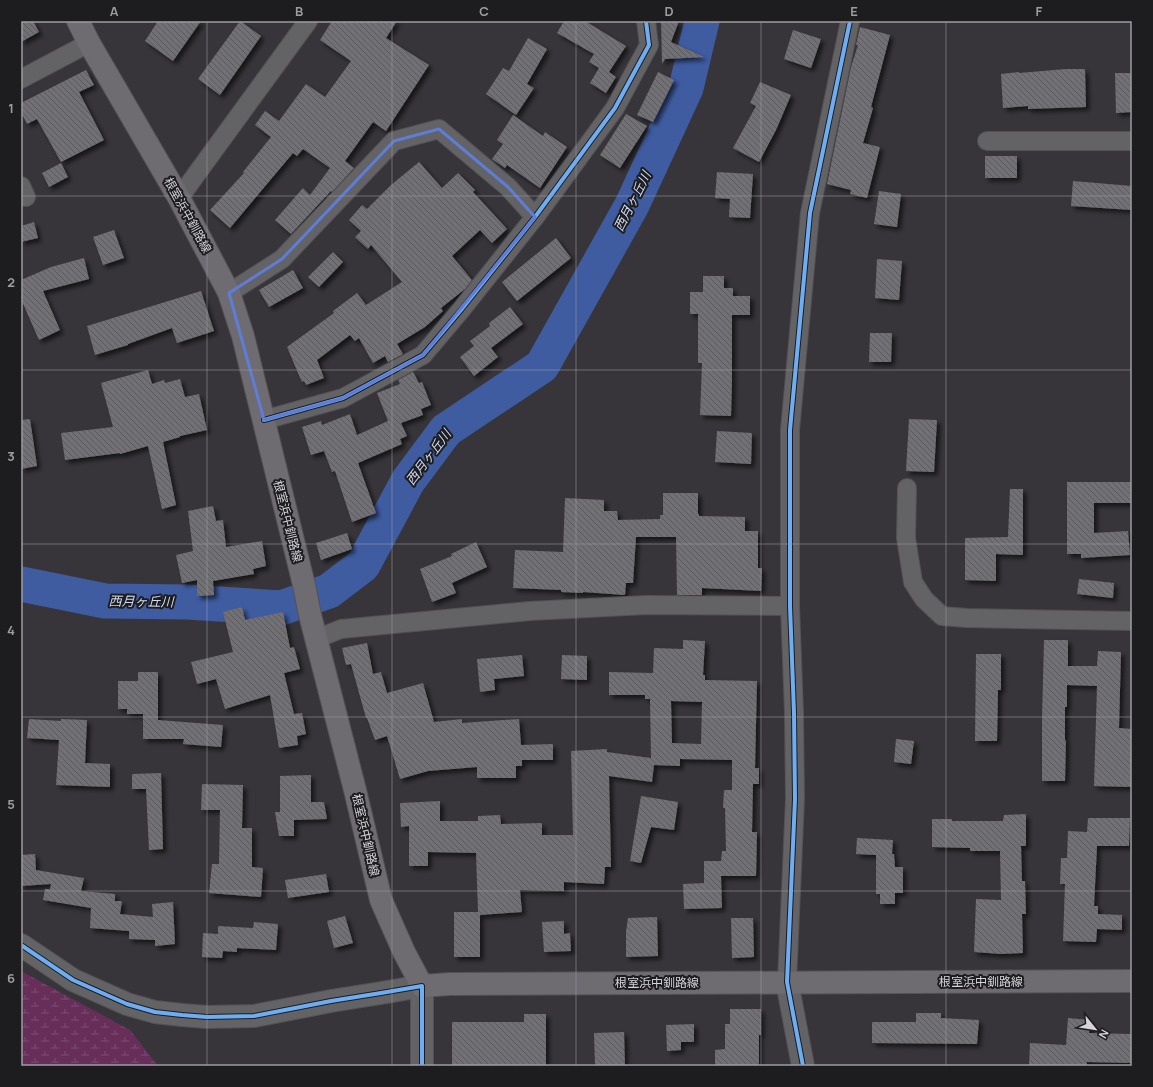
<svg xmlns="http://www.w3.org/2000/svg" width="1153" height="1087" font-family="Manrope,'Noto Sans JP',sans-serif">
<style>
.wetland{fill:url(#wetland-marsh)}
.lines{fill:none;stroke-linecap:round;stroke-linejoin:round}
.river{stroke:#3f5ca1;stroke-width:35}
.building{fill:url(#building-back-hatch);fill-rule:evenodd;filter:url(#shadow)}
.minor-casing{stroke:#535155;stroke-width:20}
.tertiary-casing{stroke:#535155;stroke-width:24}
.primary-casing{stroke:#535155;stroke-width:24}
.minor{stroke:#636265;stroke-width:18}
.tertiary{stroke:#636265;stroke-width:22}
.primary{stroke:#6e6b71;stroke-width:22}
.cycleway-casing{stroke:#1d1c1f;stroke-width:6}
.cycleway{stroke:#6dadf4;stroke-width:4}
.marked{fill:none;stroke:#5e7dd8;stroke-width:3;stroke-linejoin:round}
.grid{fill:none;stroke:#9e9ca1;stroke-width:1;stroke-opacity:0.55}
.labels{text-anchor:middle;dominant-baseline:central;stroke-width:4;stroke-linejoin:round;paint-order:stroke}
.street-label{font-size:12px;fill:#d6d4d9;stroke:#1d1c1f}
.water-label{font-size:13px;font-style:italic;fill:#cfdaef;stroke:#1d1c1f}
.neatline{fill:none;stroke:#9e9ca1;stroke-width:1.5}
.grid-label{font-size:13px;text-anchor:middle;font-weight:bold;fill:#9e9ca1}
</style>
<defs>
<pattern id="wetland-marsh" width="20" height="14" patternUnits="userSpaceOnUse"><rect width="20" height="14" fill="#672e5a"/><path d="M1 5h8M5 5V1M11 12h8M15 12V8" fill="none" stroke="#7c4b71"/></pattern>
<pattern id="building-back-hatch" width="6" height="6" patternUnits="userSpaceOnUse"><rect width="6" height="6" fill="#717074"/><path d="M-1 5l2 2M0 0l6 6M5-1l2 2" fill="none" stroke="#5b5a5d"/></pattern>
<filter id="shadow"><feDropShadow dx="3.5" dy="3.5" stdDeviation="2" flood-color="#0009"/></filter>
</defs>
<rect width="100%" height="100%" fill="#373539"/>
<path class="wetland" d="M21,971L130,1030L158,1066H21Z"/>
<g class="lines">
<path class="river" d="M21,584L105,601L188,602L281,608L329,591L363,565L408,481L446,430L542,366L632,205L686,88L702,21"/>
</g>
<g class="building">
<path d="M21,21H33L39,32L21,42Z"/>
<path d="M158,21H201L173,61L145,41Z"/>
<path d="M240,21L261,36L220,95L198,79Z"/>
<path d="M332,21H397L386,38L429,65L386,131L373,122L345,161L354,168L332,192L331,191L291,234L275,220L303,188L310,195L330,168L303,149L297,156L293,153L230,228L210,210L244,173L243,172L271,137L255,125L265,111L279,121L306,84L325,97L351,61L320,40Z"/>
<path d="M564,21H585L626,46L609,72L616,77L606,93L590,83L599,68L589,62L594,54L557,33Z"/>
<path d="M661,21H679L671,42L704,57L665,59L662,64Z"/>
<path d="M860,27L890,35L871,107L873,108L863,143L880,147L867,198L850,194L851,190L827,184L851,67L858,45H856Z"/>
<path d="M793,30L821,39L811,68L784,59Z"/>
<path d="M528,38L547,49L527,84L534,88L516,115L486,94L503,68L509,71Z"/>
<path d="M1066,69H1085L1086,107L1028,109V106L1003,108L1001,74L1019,72V73Z"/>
<path d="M86,70L94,85L79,92L104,140L61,162L37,119L27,124L21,112V103Z"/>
<path d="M658,72L674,80L653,122L637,115Z"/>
<path d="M1115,73H1132V112L1116,113Z"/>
<path d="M760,82L791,95L776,130L759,162L733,148L756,106L750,103Z"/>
<path d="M626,114L647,126L620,168L600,155Z"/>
<path d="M513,115L543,136L545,132L567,147L540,188L507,165L505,168L492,159L503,144L497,140Z"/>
<rect x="985" y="156" width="32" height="22"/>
<path d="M419,162L442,188L458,173L475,190L473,192L507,229L492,243L480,230L452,256L472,280L465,289L441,308L443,311L425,327L397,344L403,354L388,362L385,356L373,363L359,338L355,341L350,335L317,360L324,378L306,385L304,381L302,382L298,373L287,347L334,313L333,311L357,293L366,305L402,282L371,245L368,249L355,237L361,231L349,220L362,205L367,209L391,185Z"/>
<path d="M61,163L68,177L49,187L42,173Z"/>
<path d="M717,172L753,174L750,218L729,217L730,199L715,198Z"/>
<path d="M1073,181L1132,186V210L1071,206Z"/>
<path d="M879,191L901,194L897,227L874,224Z"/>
<path d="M34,222L38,238L21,242V226Z"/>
<path d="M114,230L124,258L103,265L93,237Z"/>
<path d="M556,238L571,258L517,301L502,282Z"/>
<path d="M333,252L343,262L319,287L308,277Z"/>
<path d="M84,258L89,279L43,291L60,330L39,340L21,299V280L51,267Z"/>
<path d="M877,259L902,261L899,300L875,298Z"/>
<path d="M293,270L303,288L269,307L259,290Z"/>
<path d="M703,276H724V288H733V296H750V315H732V383L731,416L700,415L702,363H698V314H690V292H703Z"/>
<path d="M201,291L214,331L177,343L172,328L128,344V345L95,355L87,326Z"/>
<path d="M510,307L523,324L491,348L498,357L474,376L460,357L474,346L470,341L490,326L489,323Z"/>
<path d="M870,333H892L891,362H869Z"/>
<path d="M148,370L152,384L164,380L165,383L180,379L185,397L199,394L207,430L180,436V437L163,442L176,505L162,509L148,446L120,454V453L65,460L61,433L113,427L101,383Z"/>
<path d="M413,372L419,383L422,382L431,405L421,409L423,415L401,423L407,436L400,439L402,444L358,463L376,513L352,522L335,471L332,472L324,451L311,455L302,427L321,421L322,425L350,414L357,435L388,421L377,393L400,384L398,380Z"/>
<path d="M30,419L37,466L21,469V420Z"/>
<path d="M909,419L937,420L934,472L906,471Z"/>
<path d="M717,431L752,433L751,464L715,462Z"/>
<path d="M1067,482H1131V503H1094V533L1128,531L1130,555L1081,558V554H1067Z"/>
<path d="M1010,489H1023V555L996,554V581L965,580V538L1008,537Z"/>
<path d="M663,493H698V514H699V516L745,517V531H758V568H762L761,591L702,588V595H677L676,537H636L633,583H626L625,595L583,592V593L561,592V590L513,588L515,550L563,552L565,498L604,500V511H617L618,520L660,519V515H663Z"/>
<path d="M213,506L216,521L223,520L226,547L262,541L266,566L253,569L254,574L213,581L214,595L197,596V580L182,583L176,555L193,551L188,511Z"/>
<path d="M347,533L352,549L321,560L316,543Z"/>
<path d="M476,542L487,567L452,583L456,593L432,602L420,569L452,556L451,554Z"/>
<path d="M1079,579L1114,583L1113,598L1077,594Z"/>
<path d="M242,607L245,620L283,612L290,648L294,647L300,669L284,673L294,714L302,713L306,734L297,736L298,745L279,748L270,695L225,709L216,679L197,684L191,662L233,652L223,612Z"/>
<path d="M683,640L705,641L703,675H705V680L757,681L755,768H759V784H753L752,832H757L756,876H721L722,908L684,909L683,884L704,883V861H721L722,851H726L725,808H723L724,790H732V760L680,759V766L654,765L652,782L609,776L611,867H605L604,884L564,882V891L520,890L522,912L480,915V957H454V912H478L476,853L428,852V866H409V826L401,827L400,803L440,801V821H478V816L500,815L501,824L542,823V835H573L571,751L607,749V752L651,758L650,699H645V695H609V672L653,673L654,648L683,649ZM671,701L702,702L701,744L672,743Z"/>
<path d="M1044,640H1068V666H1097L1098,651L1121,652L1119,728L1132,729V787L1094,786L1097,686L1067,685V707H1065V740H1066L1065,781H1042V718Z"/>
<path d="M367,643L373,674L381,672L387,693L423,683L434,722L462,719V723L519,719L521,745L553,744V760H522V766H516V778H477V767L428,771L400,779L387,736L375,740L367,718H366L351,664L346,665L342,648Z"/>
<path d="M976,654H1001V690H998L997,741H975Z"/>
<path d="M522,655L524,676L494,679L495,690L480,692L477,659Z"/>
<path d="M562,655L587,656V680L561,679Z"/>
<path d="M138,672H158V720L223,725L221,747L183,744L184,739H143V714H127V709H118V681H138Z"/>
<path d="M29,719L61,721V719L87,720L85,763L110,764V787L56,785L59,740L27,738Z"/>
<path d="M896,739L914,741L911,764L894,762Z"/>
<path d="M161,773L163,849L149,850L146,789H132V774Z"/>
<path d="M311,775V802H324L327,819L294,820V836H279L275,812H280V776Z"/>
<path d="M202,784L243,785L242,828H252V867L263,868L261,897L209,893L212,864H219L220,810H201Z"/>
<path d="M641,796L678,802L674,830L651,827L641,863L630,861Z"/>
<path d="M1026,814V846H1021L1022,881H1025L1026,914H1022L1023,953L1001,954L974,952L976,899L1001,900L1000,851H970V848L932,847V819H952V821H1003L1004,815Z"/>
<path d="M1088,818H1130L1129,846H1097L1094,906H1098V914L1122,915V930L1097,929L1096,942L1063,941L1065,884H1060L1061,858H1067L1068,831L1087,832Z"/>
<path d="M857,838L893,840L892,854H894L895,867H903V893H895V904H880V894H876V855L856,854Z"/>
<path d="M35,854L36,870L84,878L81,891L115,894V901H122L120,914L153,917L152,904L173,902L175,944L155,946V940L129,939V931L90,928L91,908L43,900L45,889H50L51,884L21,886V855Z"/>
<path d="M326,874L329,892L288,898L285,880Z"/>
<path d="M345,916L353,943L334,948L327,921Z"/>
<path d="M657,917L658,956L626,957V932L628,918Z"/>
<path d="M731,918H753L754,957L732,958Z"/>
<path d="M564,921V934L570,933L571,951L544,952L542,922Z"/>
<path d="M254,922L278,924L276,950L237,948V952L223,951L222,958L202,957L203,933L218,934V926L253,928Z"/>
<path d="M730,1009H761V1035H759V1066H715V1050L725,1049V1024H730Z"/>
<path d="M916,1013H941V1018L979,1020L977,1044L872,1043V1022H916Z"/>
<path d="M524,1014H546V1066H452V1022H524Z"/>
<path d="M1068,1018L1090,1020L1089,1033L1131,1034V1063L1087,1062V1066H1029L1030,1043L1066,1045Z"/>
<path d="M694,1024V1042H681V1050L667,1051L666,1025Z"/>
<path d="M624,1032L625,1066H595L594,1033Z"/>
</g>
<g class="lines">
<defs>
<g id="minor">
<path d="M21,79L89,43"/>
<path d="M987,141H1132"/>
<path d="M21,186L26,197"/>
<path d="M179,198L308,21"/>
<path d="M229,293L282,259L394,141L439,129L508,187L535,217"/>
<path d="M264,420L343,398L423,355L461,310L535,217L615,108L649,45L646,21"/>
<path d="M907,488L906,538L913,582L924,599L942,616L967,618L1132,621"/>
<path d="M316,639L341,629L530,611L646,605L790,606"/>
<path d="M787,982L795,799L794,713L790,606V430L810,213L850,21"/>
</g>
<g id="tertiary">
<path d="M21,945L73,980L127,1004L155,1012L182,1015L207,1017L254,1016L331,1001L381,993L422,986V1066"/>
<path d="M787,982L803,1066"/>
</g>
<path id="primary" d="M78,21L89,43L179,198L229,293L243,336L304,585L310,615L355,790L381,900L404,952L422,986L450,984L1132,981"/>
</defs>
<use href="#minor" class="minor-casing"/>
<use href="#tertiary" class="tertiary-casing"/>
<use href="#primary" class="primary-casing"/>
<use href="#minor" class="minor"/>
<use href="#tertiary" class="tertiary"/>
<use href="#primary" class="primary"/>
<defs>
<g id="cycleway">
<path d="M264,420L343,398L423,355L461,310L535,217L615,108L649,45L646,21"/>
<path d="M21,945L73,980L127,1004L155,1012L182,1015L207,1017L254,1016L331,1001L381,993L422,986V1066"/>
<path d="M803,1066L787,982L795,799L794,713L790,606V430L810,213L850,21"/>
</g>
</defs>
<use href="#cycleway" class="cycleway-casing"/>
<use href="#cycleway" class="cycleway"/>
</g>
<path class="marked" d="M439,129L508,187L535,217L423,355L343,398L264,420L229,293L282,259L394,141Z"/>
<path class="grid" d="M207,21V1066M392,21V1066M576,21V1066M761,21V1066M946,21V1066M21,196H1132M21,370H1132M21,544H1132M21,717H1132M21,891H1132"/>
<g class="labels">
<g class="street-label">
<text transform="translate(188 215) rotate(61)">根室浜中釧路線</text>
<text transform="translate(288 521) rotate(76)">根室浜中釧路線</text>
<text transform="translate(366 835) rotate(77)">根室浜中釧路線</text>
<text x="981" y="981">根室浜中釧路線</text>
<text x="657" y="982">根室浜中釧路線</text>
</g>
<g class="water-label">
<text transform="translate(632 201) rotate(-63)">西月ヶ丘川</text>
<text transform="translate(428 457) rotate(-53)">西月ヶ丘川</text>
<text transform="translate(141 601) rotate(1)">西月ヶ丘川</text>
</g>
</g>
<rect width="1153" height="1087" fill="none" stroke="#1d1c1f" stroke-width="44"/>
<g transform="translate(1095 1029) rotate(120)" stroke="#1d1c1f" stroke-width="3" paint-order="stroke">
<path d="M0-3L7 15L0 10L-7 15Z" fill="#d6d4d9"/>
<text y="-6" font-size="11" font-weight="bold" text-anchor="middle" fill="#d6d4d9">N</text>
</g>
<rect x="22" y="22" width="1109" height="1043" class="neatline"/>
<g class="grid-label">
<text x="114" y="16">A</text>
<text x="299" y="16">B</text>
<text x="484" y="16">C</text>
<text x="669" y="16">D</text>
<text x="854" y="16">E</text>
<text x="1039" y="16">F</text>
<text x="11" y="113">1</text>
<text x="11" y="287">2</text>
<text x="11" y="461">3</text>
<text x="11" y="635">4</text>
<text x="11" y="809">5</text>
<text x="11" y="983">6</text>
</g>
</svg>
